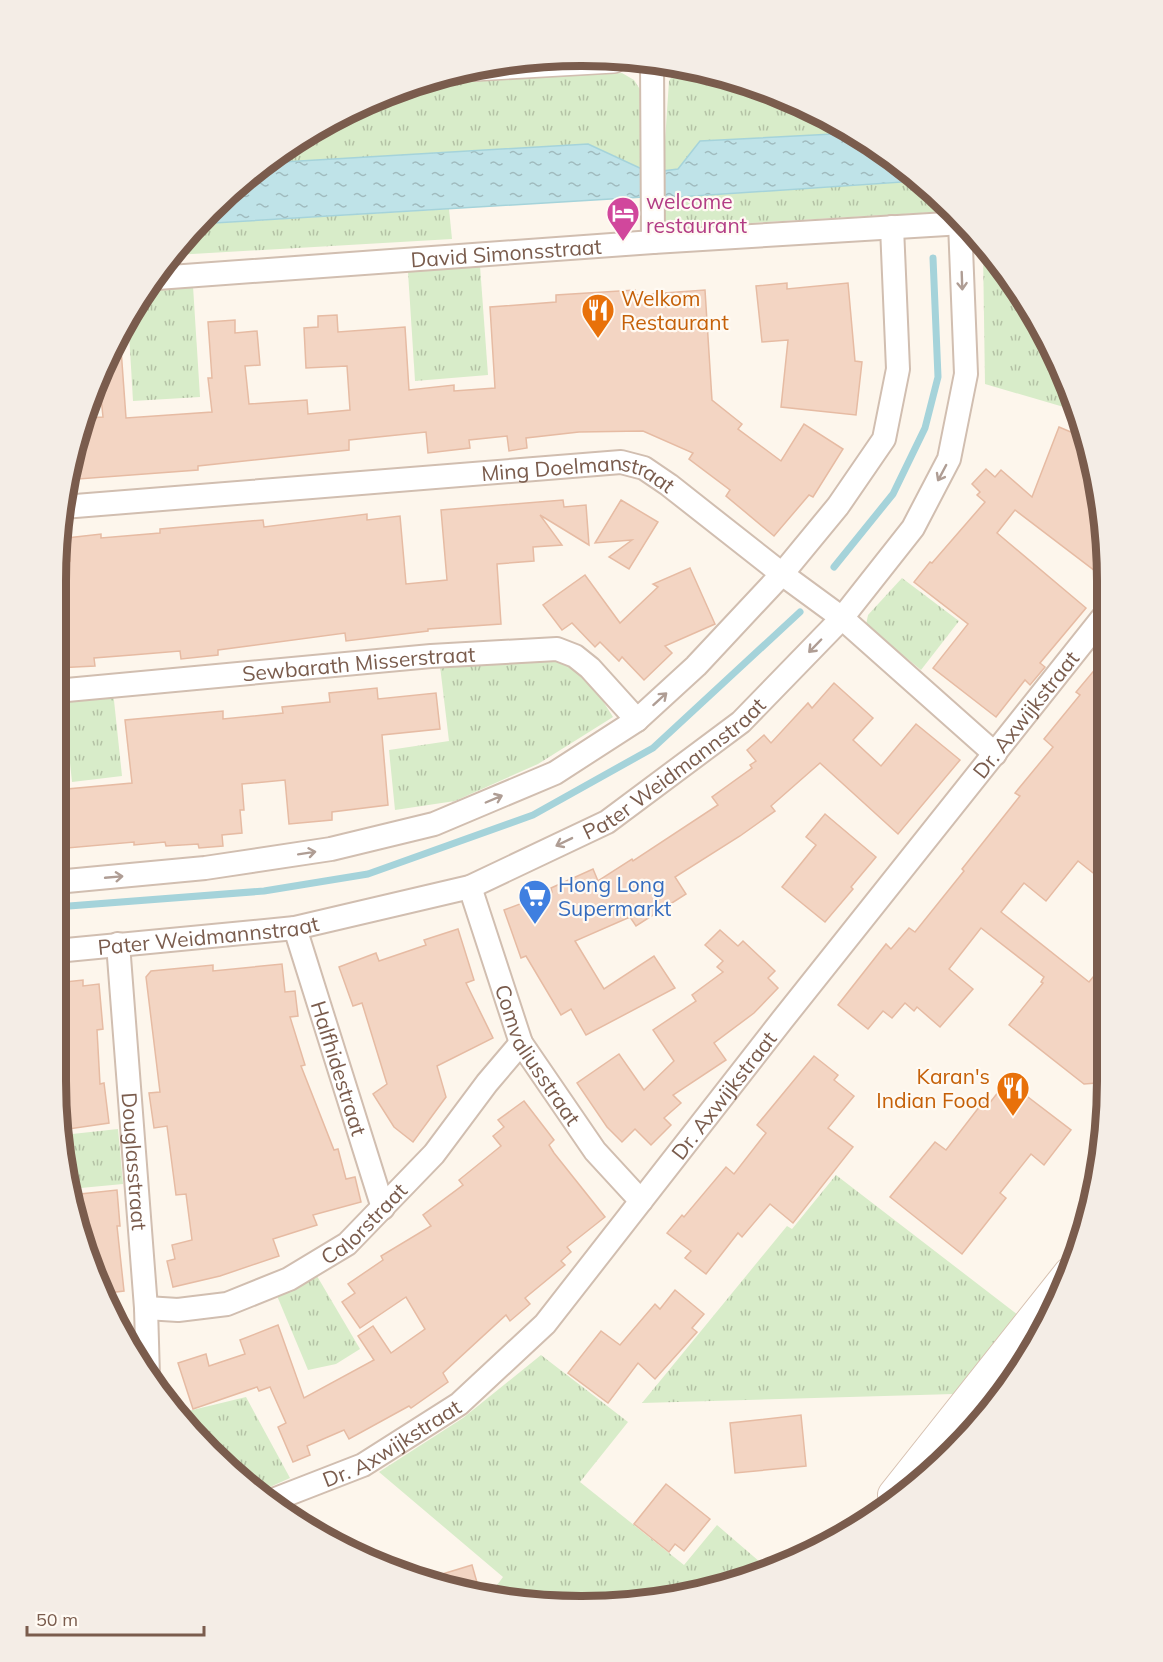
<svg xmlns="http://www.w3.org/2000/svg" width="1163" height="1662" font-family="Mulish,sans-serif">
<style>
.grass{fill:url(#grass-tufts)}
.water{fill:url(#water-ripples);stroke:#a5d3da;stroke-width:1.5}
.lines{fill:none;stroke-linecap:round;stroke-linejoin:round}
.stream{stroke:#a5d3da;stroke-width:7}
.building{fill:#f3d5c3;stroke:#e6bba3;stroke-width:1.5}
.minor-casing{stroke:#d1beb0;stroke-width:26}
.tertiary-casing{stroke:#d1beb0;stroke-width:30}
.secondary-casing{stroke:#d6c0b0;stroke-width:34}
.minor{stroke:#fff;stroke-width:22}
.tertiary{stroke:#fff;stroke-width:27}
.secondary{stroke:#fff;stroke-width:32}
.oneway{stroke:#af9d94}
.labels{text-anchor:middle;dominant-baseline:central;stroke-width:4.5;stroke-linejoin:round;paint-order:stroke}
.hotel-label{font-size:21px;fill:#b23c85;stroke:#fffaf3;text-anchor:start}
.street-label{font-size:21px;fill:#7a5c4d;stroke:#fffaf3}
.food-label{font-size:21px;fill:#c56008;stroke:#fffaf3;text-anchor:start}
.shop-label{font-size:21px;fill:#366cbe;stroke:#fffaf3;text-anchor:start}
.rim{fill:none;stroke:#7a5c4d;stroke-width:8}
</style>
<defs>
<pattern id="grass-tufts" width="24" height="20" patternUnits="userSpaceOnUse" patternTransform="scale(1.5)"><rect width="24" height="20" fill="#d8ecc9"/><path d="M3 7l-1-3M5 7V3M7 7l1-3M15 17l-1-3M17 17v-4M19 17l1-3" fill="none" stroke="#b4c2a5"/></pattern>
<pattern id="water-ripples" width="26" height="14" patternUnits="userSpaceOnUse" patternTransform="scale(1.5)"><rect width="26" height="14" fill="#bfe3e8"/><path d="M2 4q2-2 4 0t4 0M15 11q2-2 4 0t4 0" fill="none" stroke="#a0bbbe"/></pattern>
</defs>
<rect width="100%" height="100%" fill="#fdf6ec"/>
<g class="grass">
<path d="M690,68L783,96L852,133L700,141L678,169L663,171L669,81L676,70Z"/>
<path d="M622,73L634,80L641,91L642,169L588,144L266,163L290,144L381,95L425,82Z"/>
<path d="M918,181L954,211L666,228L663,198Z"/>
<path d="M449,209L452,239L175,255L198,224Z"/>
<path d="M983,251L1053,349L1074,410L985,384Z"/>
<path d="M480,266L488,375L415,381L408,272Z"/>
<path d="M193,286L200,397L133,401L128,316L149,289Z"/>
<path d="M902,578L959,621L921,670L866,625L868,615Z"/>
<path d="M554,656L586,674L613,717L538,764L455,801L395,810L389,750L449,741L440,666Z"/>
<path d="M113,691L122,776L72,782L63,696Z"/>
<path d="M118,1129L123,1184L70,1189L63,1135Z"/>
<path d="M836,1175L1018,1315L954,1394L642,1403L787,1226L792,1229Z"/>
<path d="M314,1271L360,1349L336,1364L308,1370L275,1291Z"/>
<path d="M541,1355L628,1422L580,1482L684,1565L717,1525L767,1568L684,1596L513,1602L489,1596L503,1577L379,1472L463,1418Z"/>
<path d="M246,1397L290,1478L270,1487L257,1490L235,1476L180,1413Z"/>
</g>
<g class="water">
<path d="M852,133L874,144L918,181L663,198V171L678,169L700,141Z"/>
<path d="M588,144L642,169L643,197L198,224L210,209L266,163Z"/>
</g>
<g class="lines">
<g class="stream">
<path d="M834,567L893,494L925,428L938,377L933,258"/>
<path d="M56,907L264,891L368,874L533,815L653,748L800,612"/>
</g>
</g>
<g class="building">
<path d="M787,283V289L848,283L855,361L862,362L856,415L781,407L788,340L762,342L756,286Z"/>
<path d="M635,290V295L705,290L712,400L742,424L738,429L781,461L804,424L843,449L813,497L809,495L774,536L726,496L730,490L689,459L693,453L643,431L579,432L526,438L527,448L509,451L507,436L469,440L470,448L428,453L426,432L349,440V450L198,466V470L65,480L88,418L103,417L100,387L120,335L126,418L212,412L208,378H212L208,322L235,320V333L257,331L260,365L245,366L249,404L307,400L308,414L350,410L347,366L306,368L304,328L318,327V316L337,315L338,332L405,327L409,390L454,385V391L495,388L490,307L556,302V295Z"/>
<path d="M1059,427L1083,437L1097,479L1107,580L1015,510L997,533L1086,608L1040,663L1045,667L1030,685L1025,680L996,717L933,668L968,624L914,582L930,562L932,563L985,502L977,495L980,492L972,484L986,469L995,477L1001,470L1032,497Z"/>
<path d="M563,500L564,507L586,505L589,545L540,515L562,545L533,547L534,561L497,564L501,624L428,629V631L346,641L345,633L218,650V655L181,659L180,651L132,655L94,658L95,666L56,668V581L57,562L70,561L67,538L101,534V538L160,533V529L263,520L264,527L367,514V520L400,516L406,584L447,580L441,510Z"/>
<path d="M621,500L658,522L629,569L609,557L632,540L595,543Z"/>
<path d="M690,568L715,624L665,646L672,653L644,680L622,657L619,661L600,642L595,647L572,623L562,630L543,605L585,575L620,623L658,587L653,584Z"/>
<path d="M1107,655V884L1078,861L1046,901L1024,883L1001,912L1089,982L1107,960V1070L1097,1083L1084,1084L1009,1025L1043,983L1041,982L1044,977L981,928L949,969L973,989L940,1027L917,1007L914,1011L905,1003L892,1018L883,1011L868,1029L838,1005L886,944L891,949L909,928L915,932L964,871L962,869L1020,796L1015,793L1053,747L1044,739L1080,695L1076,692Z"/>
<path d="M834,683L873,718L853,740L881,766L916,724L960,760L898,834L820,763L771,806L775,811L740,836L675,877L686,894L636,926L630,917L575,941L604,989L654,956L675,988L586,1035L571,1009L561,1015L526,956L521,958L504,910L552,892L551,888L593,869L598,881L632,859L633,861L718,805L712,797L752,768L750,765L756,761L747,750L764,735L771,743L808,703L812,708Z"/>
<path d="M377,688L378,699L436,693L440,729L382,735L388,805L332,812V820L289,824L285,780L242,784L244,810H240L242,833L222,835L223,846L199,848L198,844L166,846L165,842L134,845V842L56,849V790L132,783L125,720L223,711V719L283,713L282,707L330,702L329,693Z"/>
<path d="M825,814L876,857L851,887L853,889L825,922L782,887L816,845L806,837Z"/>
<path d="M458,929L474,980L466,983L493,1038L437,1066L446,1097L413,1142L394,1127L373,1094L387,1084L362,1003L353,1006L339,967L376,953L379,961L426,945L424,940Z"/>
<path d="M720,930L738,946L743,941L775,971L768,978L778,988L754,1013L714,1043L726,1060L673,1095L681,1103L664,1118L671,1125L651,1145L635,1129L622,1142L607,1127L577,1083L619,1054L644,1090L674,1061L653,1030L696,1001L692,995L723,972L717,967L723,961L705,945Z"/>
<path d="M282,964L285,992L295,991L298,1016L290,1017L305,1065L301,1066L334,1150L338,1149L346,1179L355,1177L361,1202L313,1215L317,1225L273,1239L279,1256L220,1276L173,1287L167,1261L175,1259L172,1245L192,1240L186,1194L176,1195L167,1126L154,1128L149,1093L160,1092L146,977L151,971L213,965V971Z"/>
<path d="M83,980V986L99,984L103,1029L97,1030L100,1084L104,1083L109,1123L62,1130L56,1080V983Z"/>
<path d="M814,1056L838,1075L834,1080L854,1096L828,1128L853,1147L793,1223L770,1204L742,1237L738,1233L706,1274L685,1258L691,1251L667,1233L682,1215L684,1217L726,1167L734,1174L766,1133L757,1125Z"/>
<path d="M1007,1081L1071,1130L1044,1165L1031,1154L1000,1193L1006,1198L962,1254L890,1197L935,1142L946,1150L983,1102L988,1105Z"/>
<path d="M524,1101L554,1140L549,1145L554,1153L605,1217L567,1247L571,1252L561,1261L565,1265L525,1298L530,1304L510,1321L506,1315L443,1373L448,1382L411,1408L409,1406L349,1439L344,1430L307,1446L310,1455L293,1462L278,1427L286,1423L270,1387L259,1391L257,1387L193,1409L178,1363L206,1354L209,1366L245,1354L240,1340L278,1325L304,1398L374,1360L358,1336L373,1326L391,1353L425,1329L406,1297L360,1328L342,1302L355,1293L348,1284L383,1260L381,1256L431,1226L423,1215L463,1185L459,1180L501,1146L493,1136L504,1127L498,1120Z"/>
<path d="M117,1190L120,1226H117L124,1291L108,1293L74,1217L71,1195Z"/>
<path d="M675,1290L704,1314L692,1328L697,1332L655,1379L638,1363L608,1403L568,1373L601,1331L620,1345L655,1304L660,1309Z"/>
<path d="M801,1415L806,1466L735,1473L730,1423Z"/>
<path d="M666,1484L710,1519L684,1551L675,1544L669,1552L634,1524Z"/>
<path d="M472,1565L480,1593L426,1579Z"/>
</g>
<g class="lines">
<defs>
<g id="minor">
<path d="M652,62L653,242"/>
<path id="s1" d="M157,278L653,242L963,223"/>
<path id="s2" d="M63,507L621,462L644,468L669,485L782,574L842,618L995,754"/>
<path id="s3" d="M56,691L431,656L557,649L575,656L590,668L637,720"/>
<path d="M56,882L205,868L331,849L434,824L555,773L637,720L696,666L782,574L838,506L884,439L898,369L892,227"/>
<path id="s4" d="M470,887L521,1043L595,1151L641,1201"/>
<path id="s5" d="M295,928L383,1208"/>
<path id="s6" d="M118,944L146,1308L148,1377"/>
<path id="s7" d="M56,951L295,928L470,887L607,822L741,722L842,618L913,528L949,459L966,374L960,223"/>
<path id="s8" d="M146,1308L178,1310L227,1304L289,1279L347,1244L434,1154L487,1083L521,1043"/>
<path id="s9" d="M273,1500L363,1465L459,1404L545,1324L783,1019L1107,612"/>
</g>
<path id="tertiary" d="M475,67L614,59"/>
<path id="secondary" d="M894,1495L1070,1273"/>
</defs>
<use href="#minor" class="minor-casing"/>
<use href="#tertiary" class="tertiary-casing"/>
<use href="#secondary" class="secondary-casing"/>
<use href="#minor" class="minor"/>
<use href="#tertiary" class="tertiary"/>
<use href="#secondary" class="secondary"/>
</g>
<defs><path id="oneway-shaft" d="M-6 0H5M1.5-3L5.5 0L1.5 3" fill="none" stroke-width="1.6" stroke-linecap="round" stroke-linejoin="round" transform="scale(1.5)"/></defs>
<g class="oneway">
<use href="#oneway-shaft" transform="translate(962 281) rotate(88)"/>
<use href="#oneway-shaft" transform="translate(942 473) rotate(118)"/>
<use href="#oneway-shaft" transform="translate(815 646) rotate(134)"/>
<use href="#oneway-shaft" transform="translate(660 699) rotate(-42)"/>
<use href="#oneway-shaft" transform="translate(494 799) rotate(-23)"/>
<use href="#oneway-shaft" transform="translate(564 842) rotate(154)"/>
<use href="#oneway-shaft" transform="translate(307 853) rotate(-9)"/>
<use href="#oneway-shaft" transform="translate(114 877) rotate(-5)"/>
</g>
<defs>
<symbol id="hotel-pin" viewBox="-11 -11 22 30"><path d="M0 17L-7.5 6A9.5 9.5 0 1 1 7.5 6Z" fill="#d1479c" stroke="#fffaf3"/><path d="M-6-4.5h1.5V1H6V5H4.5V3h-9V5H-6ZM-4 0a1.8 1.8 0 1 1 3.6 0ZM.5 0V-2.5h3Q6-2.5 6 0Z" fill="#fff"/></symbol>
<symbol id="restaurant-pin" viewBox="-11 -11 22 30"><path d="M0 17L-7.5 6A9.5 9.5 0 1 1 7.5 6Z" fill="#e8710a" stroke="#fffaf3"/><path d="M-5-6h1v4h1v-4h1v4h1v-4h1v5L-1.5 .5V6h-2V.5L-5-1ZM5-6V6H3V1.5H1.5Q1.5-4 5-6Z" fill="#fff"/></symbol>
<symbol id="supermarket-pin" viewBox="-11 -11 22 30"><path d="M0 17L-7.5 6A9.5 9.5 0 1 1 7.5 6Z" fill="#3f7fe0" stroke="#fffaf3"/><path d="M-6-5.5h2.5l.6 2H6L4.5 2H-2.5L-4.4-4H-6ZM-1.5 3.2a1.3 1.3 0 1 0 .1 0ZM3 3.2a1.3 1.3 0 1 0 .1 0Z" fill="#fff"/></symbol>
</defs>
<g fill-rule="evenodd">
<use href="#hotel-pin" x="604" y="194" width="38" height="52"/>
<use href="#restaurant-pin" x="579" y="291" width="38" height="52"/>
<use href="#supermarket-pin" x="516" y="877" width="38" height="52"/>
<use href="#restaurant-pin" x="994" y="1069" width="38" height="52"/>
</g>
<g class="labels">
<g class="hotel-label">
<text x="646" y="201">welcome<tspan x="646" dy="24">restaurant</tspan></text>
</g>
<g class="street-label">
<text stroke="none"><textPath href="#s1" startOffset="350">David Simonsstraat</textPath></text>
<text stroke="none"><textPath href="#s2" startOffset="519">Ming Doelmanstraat</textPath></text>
<text stroke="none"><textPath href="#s3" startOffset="304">Sewbarath Misserstraat</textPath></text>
<text stroke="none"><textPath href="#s9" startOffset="1104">Dr. Axwijkstraat</textPath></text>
<text stroke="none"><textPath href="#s7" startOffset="657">Pater Weidmannstraat</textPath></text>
<text stroke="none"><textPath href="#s7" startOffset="153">Pater Weidmannstraat</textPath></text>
<text stroke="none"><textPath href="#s4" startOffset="182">Comvaliusstraat</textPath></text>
<text stroke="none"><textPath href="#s5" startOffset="147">Halfhidestraat</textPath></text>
<text stroke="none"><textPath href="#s9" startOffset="618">Dr. Axwijkstraat</textPath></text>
<text stroke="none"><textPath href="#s6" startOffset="218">Douglasstraat</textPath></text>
<text stroke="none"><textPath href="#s8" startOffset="242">Calorstraat</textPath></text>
<text stroke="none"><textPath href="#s9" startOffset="132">Dr. Axwijkstraat</textPath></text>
</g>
<g class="food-label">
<text x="621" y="298">Welkom<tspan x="621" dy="24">Restaurant</tspan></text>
<text x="990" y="1076" text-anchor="end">Karan's<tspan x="990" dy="24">Indian Food</tspan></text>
</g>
<g class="shop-label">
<text x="558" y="884">Hong Long<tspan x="558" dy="24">Supermarkt</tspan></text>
</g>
</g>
<path d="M0 0H1163V1662H0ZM581 66H582A515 515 0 0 1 1097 581V1081A515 515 0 0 1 582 1596H581A515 515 0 0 1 66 1081V581A515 515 0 0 1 581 66Z" fill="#f4ede6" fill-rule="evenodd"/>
<path class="rim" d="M581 66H582A515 515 0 0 1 1097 581V1081A515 515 0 0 1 582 1596H581A515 515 0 0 1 66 1081V581A515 515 0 0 1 581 66Z"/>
<path d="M27 1626v9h177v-9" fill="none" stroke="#7a5c4d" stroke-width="3"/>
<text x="36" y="1626" font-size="18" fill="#7a5c4d" stroke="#fffaf3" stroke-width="4.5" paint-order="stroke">50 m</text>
</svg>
